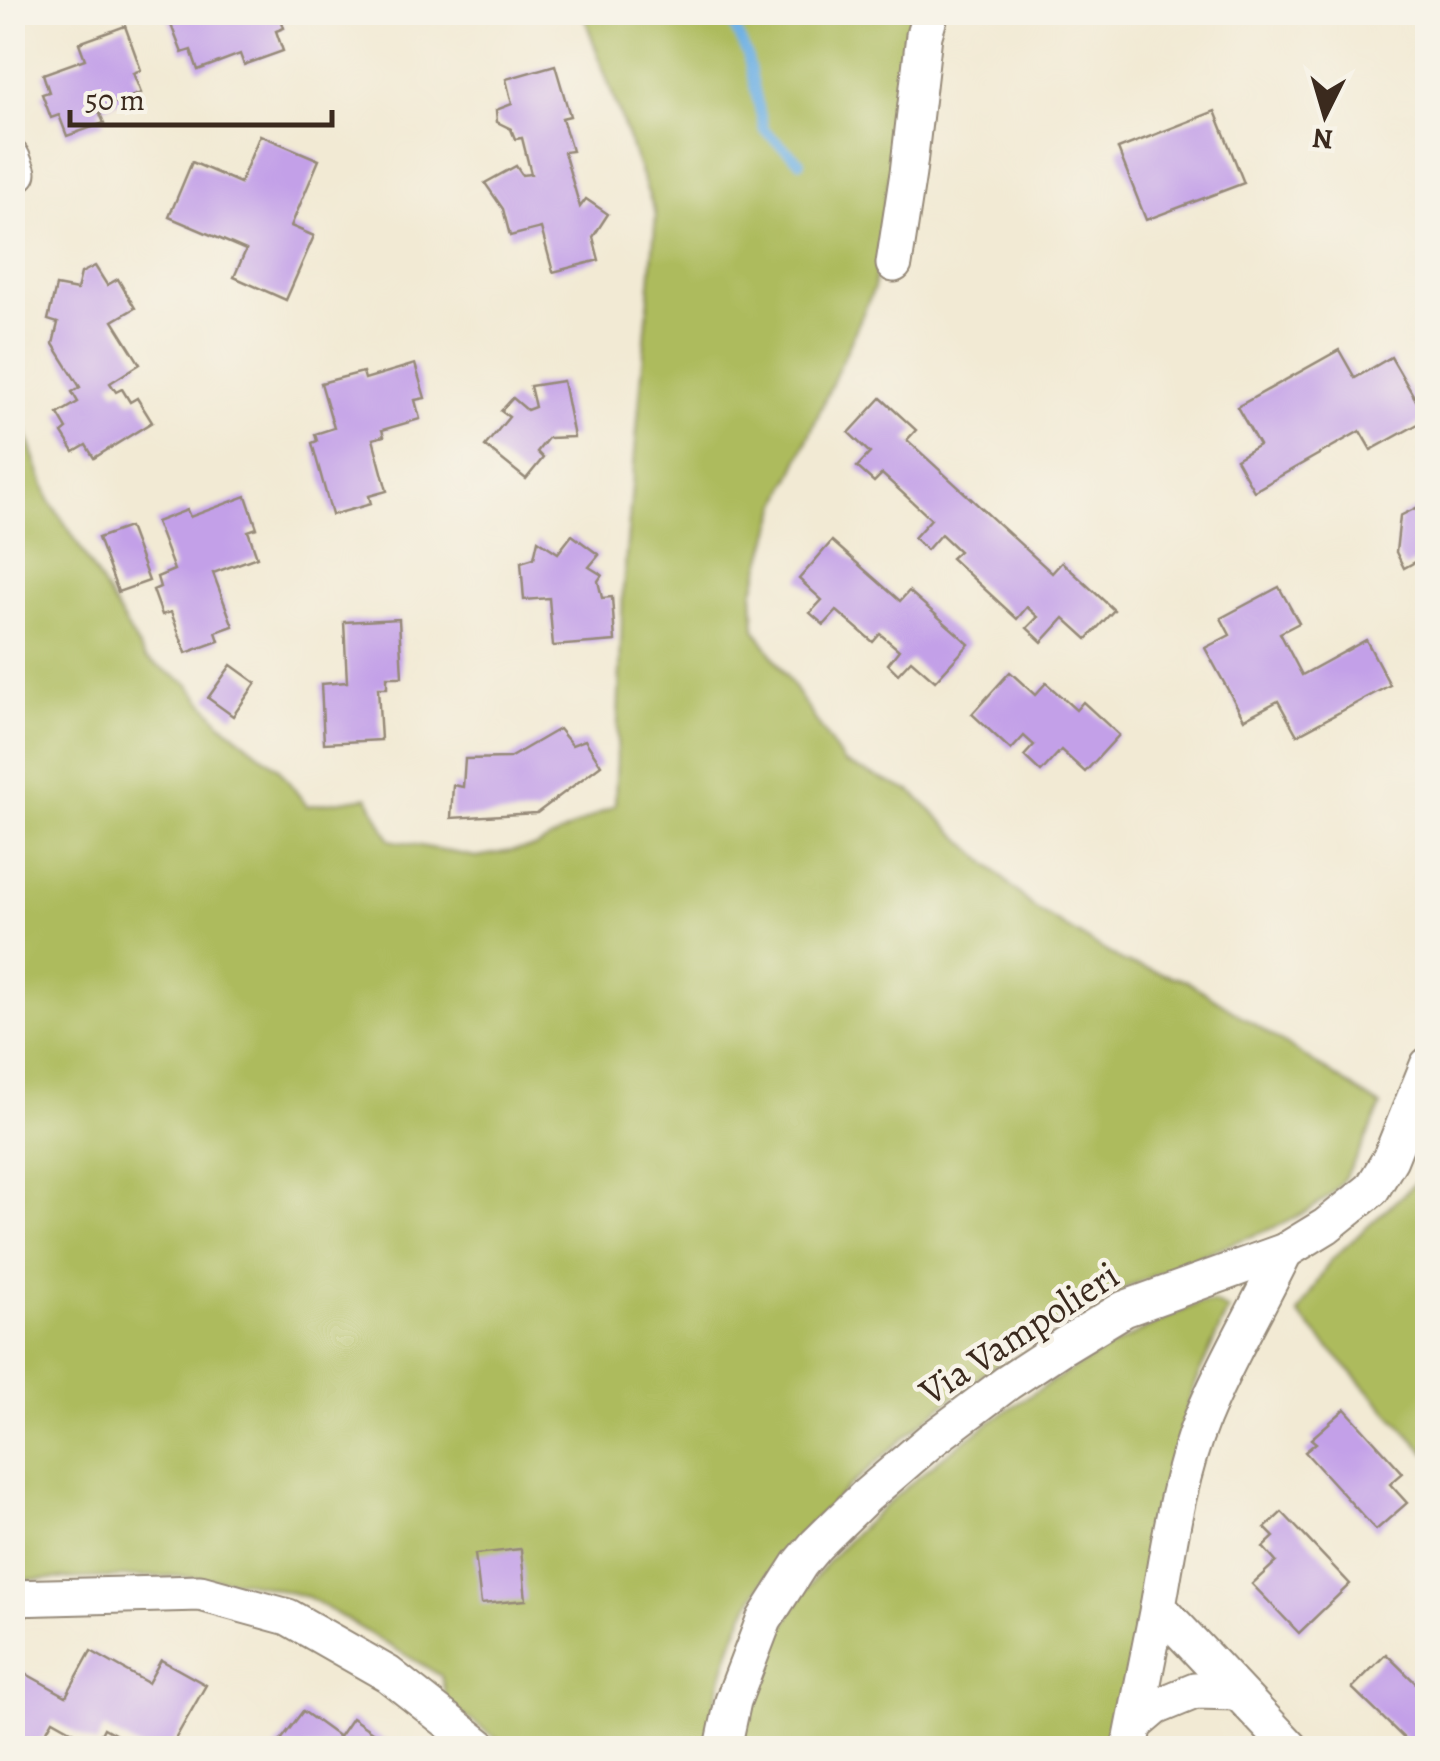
<svg xmlns="http://www.w3.org/2000/svg" width="1440" height="1761" font-family="Alegreya,serif">
<style>
.green{fill:#adbb5d;stroke:#74723e;stroke-width:2.5}
.lines{fill:none;stroke-linecap:round;stroke-linejoin:round}
.stream{stroke:#70b1e4;stroke-width:10}
.building{fill:#c3a0e8}
.street-casing{stroke:#968a79;stroke-width:39}
.street{stroke:#fff;stroke-width:35}
.labels{text-anchor:middle;dominant-baseline:central;stroke-width:9;stroke-linejoin:round;paint-order:stroke}
.street-label{font-size:38px;fill:#3b2a1e;stroke:#f7f3e8}
</style>
<rect width="100%" height="100%" fill="#f7f3e8"/>
<filter id="ink" filterUnits="userSpaceOnUse"><feTurbulence type="fractalNoise" baseFrequency=".01" numOctaves="2"/><feDisplacementMap in="SourceGraphic" scale="20" xChannelSelector="R" yChannelSelector="G"/><feConvolveMatrix kernelMatrix="1 2 1 2 8 2 1 2 1" color-interpolation-filters="sRGB"/></filter>
<filter id="wash" filterUnits="userSpaceOnUse"><feTurbulence type="fractalNoise" baseFrequency=".0048" numOctaves="4" result="noise"/><feDisplacementMap in="SourceGraphic" scale="40" xChannelSelector="R" yChannelSelector="G"/><feGaussianBlur stdDeviation="2.25" result="paint"/><feColorMatrix in="noise" values="0 0 0 0 0 0 0 0 0 0 0 0 0 0 0 0 0 1.4 0 .05"/><feComposite in="paint" operator="in"/></filter>
<g filter="url(#wash)">
<rect width="100%" height="100%" fill="#f2ead4"/>
<g class="green">
<path d="M583,13H916L882,222L874,288L779,504L753,593L755,629L844,763L912,792L1034,908L1124,962L1187,981L1381,1106C1370,1131 1349,1179 1328,1197C1295,1224 1251,1235 1212,1251C1175,1266 1137,1282 1102,1300C1016,1344 940,1404 869,1469C822,1511 775,1553 746,1611C725,1654 715,1702 706,1748H509L447,1703L441,1676L308,1597L243,1581L172,1576L13,1580L12,392L49,500L72,534L145,658L188,684L222,724L278,768L307,806L368,797L390,840L476,857L535,847L615,805L623,589L656,215Z"/>
<path d="M1427,1164L1428,1454H1427L1298,1314L1330,1261L1422,1177Z"/>
<path d="M1199,1303H1215L1228,1310L1195,1383L1148,1546L1142,1606L1111,1748H743C745,1731 746,1712 752,1696C766,1654 798,1597 826,1564C853,1533 884,1506 915,1480C1001,1407 1096,1351 1199,1303Z"/>
</g>
<g class="lines">
<path class="stream" d="M727,12L747,54L764,130L800,162"/>
</g>
<g id="blocks">
<g class="building">
<path d="M166,12H279L284,28L276,31L283,51L244,65L240,54L198,70L191,50L182,53Z"/>
<path d="M125,26L141,70L133,73L141,93L98,109L104,123L67,136L59,115L51,118L42,94L49,92L43,74L85,59L79,43Z"/>
<path d="M555,65L570,116L562,118L572,151L564,152L580,207L586,199L608,214L593,237L599,260L553,272L541,228L510,236L503,209L485,183L516,166L522,175L531,174L522,138L515,139L511,129L497,122L496,110L512,104L506,79Z"/>
<path d="M1215,111L1244,183L1146,220L1118,149Z"/>
<path d="M260,135L319,160L291,226L314,236L286,300L234,277L246,250L169,217L192,162L240,183Z"/>
<path d="M95,266L107,285L118,279L135,308L113,321L140,364L110,383L116,392L122,389L130,402L137,398L152,422L94,458L86,445L74,452L62,433L67,429L58,414L78,402L72,392L80,387L53,344L58,323L48,320L56,286L77,290L81,273Z"/>
<path d="M1339,350L1355,378L1391,357L1427,419L1371,450L1360,431L1254,491L1236,459L1259,445L1237,407Z"/>
<path d="M415,364L425,398L415,400L420,419L382,430L384,436L373,439L387,491L369,496L371,504L332,515L312,443L317,441L315,434L334,428L321,383L363,372L365,379Z"/>
<path d="M563,381L574,437L548,438L537,452L543,458L526,479L485,446L509,417L501,411L513,398L527,410L535,407L530,386Z"/>
<path d="M881,398L916,430L907,440L1052,573L1062,562L1114,610L1087,639L1064,618L1042,642L1027,628L1038,617L1027,607L1017,619L951,558L959,551L941,534L927,550L914,538L931,519L882,474L874,482L857,467L870,453L849,433Z"/>
<path d="M246,496L257,528L248,531L257,557L213,573L233,626L216,632L219,641L186,653L171,612L162,615L153,590L160,587L157,577L174,570L156,522L187,510L190,517Z"/>
<path d="M1428,502V555L1404,568L1396,552L1400,516Z"/>
<path d="M129,527L149,581L118,592L98,538Z"/>
<path d="M572,535L599,555L589,567L602,575L598,581L602,598L612,597L615,641L553,646L549,598L524,600L521,562L534,558L538,540L558,553Z"/>
<path d="M832,541L900,601L909,591L969,644L935,681L911,660L898,674L888,664L899,650L880,634L873,642L837,611L824,625L810,613L822,600L799,579Z"/>
<path d="M1279,587L1299,623L1280,633L1302,675L1366,640L1390,685L1297,735L1278,701L1244,719L1205,648L1230,635L1221,618Z"/>
<path d="M399,619L402,677H387V688H378L381,740L324,743L321,684L347,682L344,622Z"/>
<path d="M231,665L256,683L233,716L208,698Z"/>
<path d="M1010,672L1035,695L1046,683L1076,710L1083,702L1119,735L1085,772L1061,750L1041,772L1024,756L1034,745L1024,736L1011,750L972,714Z"/>
<path d="M559,729L572,745L585,740L601,765L537,813L451,818L453,785L463,787L465,759L509,758Z"/>
<path d="M1345,1409L1403,1473L1390,1484L1407,1503L1376,1530L1305,1452L1316,1443L1311,1439Z"/>
<path d="M1282,1512L1350,1584L1299,1633L1252,1584L1276,1562L1263,1547L1274,1537L1265,1528Z"/>
<path d="M521,1549L526,1600L481,1604L475,1554Z"/>
<path d="M91,1651L148,1683L161,1660L206,1685L170,1748H140L104,1728L96,1744L53,1720L37,1748H12V1666L66,1696Z"/>
<path d="M1386,1654L1428,1695V1746L1425,1748H1414L1352,1688Z"/>
<path d="M303,1711L339,1737L352,1718L395,1748H275Z"/>
</g>
</g>
</g>
<g filter="url(#ink)">
<use href="#blocks" fill-opacity="0" stroke="#968a79" stroke-width="2.5"/>
<g class="lines">
<defs>
<g id="street">
<path d="M12,158L18,173"/>
<path d="M894,264L908,173L924,35L931,12"/>
<path d="M1285,1251C1258,1307 1226,1360 1202,1418C1178,1478 1169,1544 1158,1607L1291,1748"/>
<path d="M12,1598L200,1593L288,1617L388,1674L482,1748"/>
<path d="M1136,1724L1156,1707L1195,1691L1237,1692"/>
<path d="M723,1748L733,1701L764,1620L800,1564L816,1545L865,1497L930,1441L1007,1383L1063,1346L1124,1309L1285,1251L1326,1226L1372,1189L1390,1159L1428,1065"/>
<path d="M1130,1748L1158,1607"/>
</g>
</defs>
<use href="#street" class="street-casing"/>
<use href="#street" class="street"/>
</g>
</g>
<g class="labels">
<g class="street-label">
<text transform="translate(1019 1333) rotate(-33)">Via Vampolieri</text>
</g>
</g>
<rect width="1440" height="1761" fill="none" stroke="#f7f3e8" stroke-width="50"/>
<g transform="translate(1325 115) rotate(185)" stroke="#f7f3e8" stroke-width="8" paint-order="stroke">
<path d="M0-8L18 38L0 25L-18 38Z" fill="#3b2a1e"/>
<text y="-15" font-size="28" font-weight="bold" text-anchor="middle" fill="#3b2a1e">N</text>
</g>
<path d="M70 110v15h262v-15" fill="none" stroke="#3b2a1e" stroke-width="5"/>
<text x="85" y="110" font-size="30" fill="#3b2a1e" stroke="#f7f3e8" stroke-width="8" paint-order="stroke">50 m</text>
</svg>
